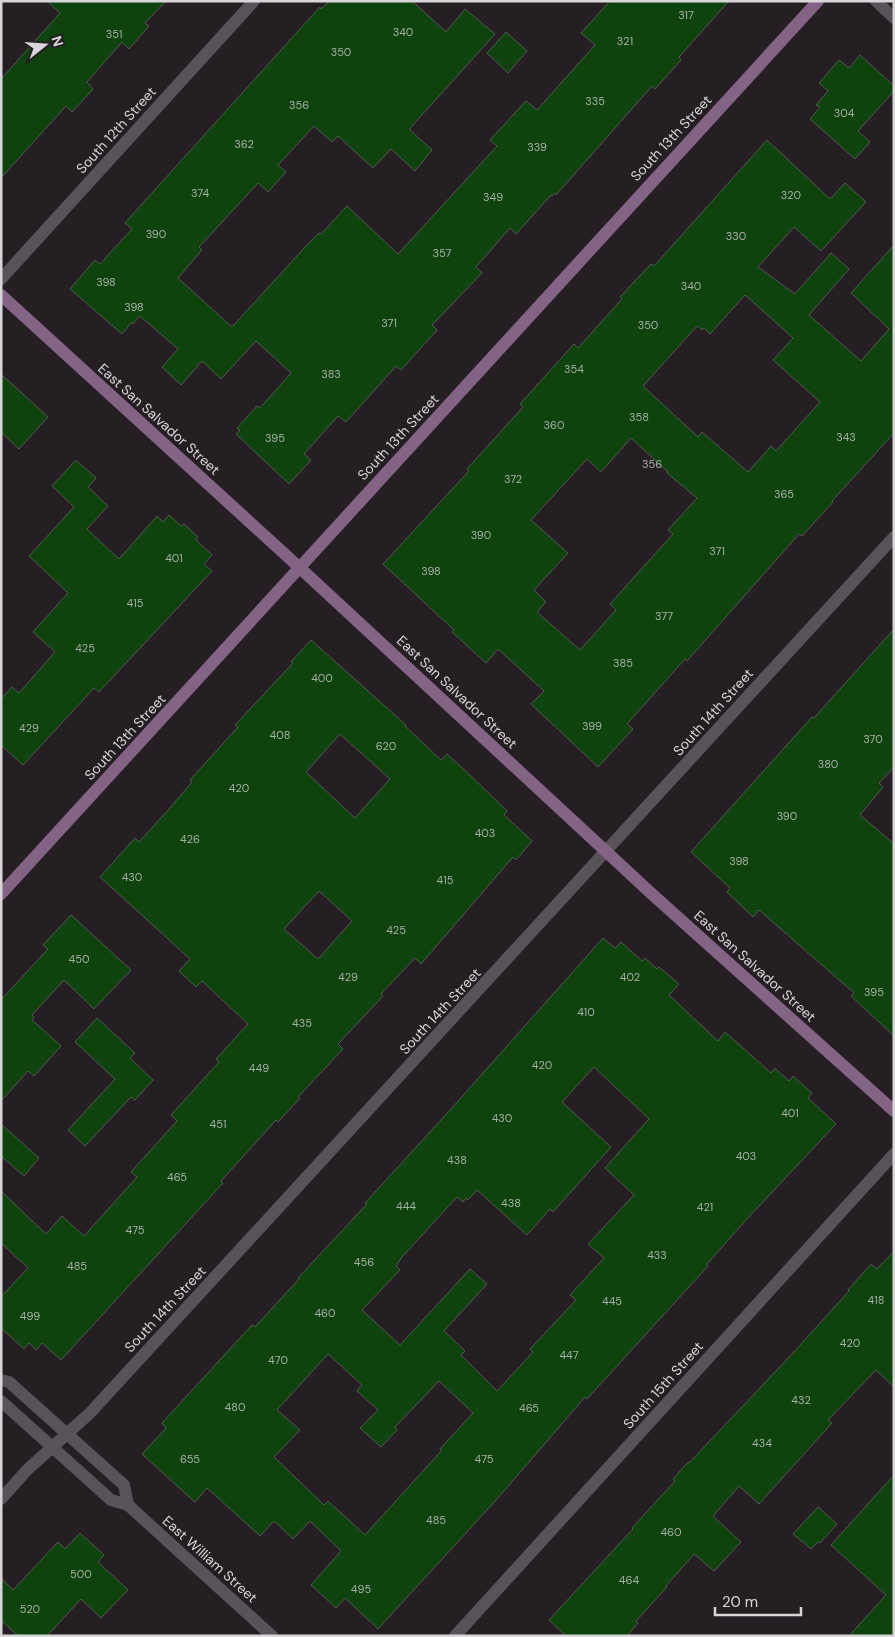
<svg xmlns="http://www.w3.org/2000/svg" width="895" height="1637" font-family="'DM Sans',sans-serif">
<style>
.building{fill:#0f430d;stroke:#535953;fill-rule:evenodd}
.lines{fill:none;stroke-linecap:round;stroke-linejoin:round}
.street{stroke:#595359;stroke-width:12}
.secondary{stroke:#846484;stroke-width:12}
.labels{text-anchor:middle;dominant-baseline:central;stroke-width:4.5;stroke-linejoin:round;paint-order:stroke}
.number-label{font-size:11px;fill:#a6b1a6}
.street-label{font-size:14px;fill:#d9d6d9;stroke:#251f24}
</style>
<rect width="100%" height="100%" fill="#251f24"/>
<g class="building">
<path d="M47,1H166L145,23L149,26L129,49L122,42L87,82L93,89L72,112L66,106L1,178V79L60,13Z"/>
<path d="M329,1H412L446,32L465,9L495,34L411,127L410,130L432,150L415,171L391,149L373,168L338,136L332,142L314,126L278,165L286,172L268,192L258,183L199,247L202,250L178,278L232,327L306,246L319,233L321,234L347,206L398,254L497,146L490,140L526,101L537,110L595,45L581,33L610,1H729L679,57L681,60L655,89L652,86L556,195L555,193L552,196L551,195L516,234L510,228L476,267L482,273L432,325L437,330L401,370L396,366L346,422L338,416L304,454L311,460L289,484L236,434L240,430L237,428L257,406L260,408L291,373L256,341L221,379L202,361L181,385L162,367L178,349L140,316L133,324L132,322L122,334L70,289L95,260L100,264L132,229L125,223L299,30L320,7L321,9Z"/>
<path d="M506,32L527,51L508,73L487,53Z"/>
<path d="M860,55L894,86V91L858,131L870,142L855,159L810,119L820,107L816,105L828,91L819,83L839,60L849,68Z"/>
<path d="M767,140L830,199L845,183L866,202L821,251L794,227L758,267L795,294L831,253L849,269L809,315L861,361L889,329L851,293L894,245V433L832,501L833,502L802,536L799,534L687,661L685,659L627,724L633,729L598,767L531,704L544,691L498,649L486,663L452,632L454,630L383,564L469,471L467,469L523,407L520,404L574,344L578,348L622,299L620,297L651,264L654,266ZM745,295L793,338L773,360L820,402L776,451L771,446L748,472L702,432L698,437L643,386L697,326L702,330L704,328L710,334ZM631,438L668,472L667,473L697,498L668,530L673,534L610,604L616,610L580,650L537,612L546,602L534,590L568,553L531,520L587,459L601,472Z"/>
<path d="M1,374L48,417L19,449L1,432Z"/>
<path d="M76,460L96,478L88,487L108,506L87,529L119,559L157,516L163,522L169,515L181,526L184,524L198,537L196,540L212,555L204,564L212,571L99,692L94,688L23,765L1,745V699L12,687L19,693L55,652L33,632L68,593L29,556L74,507L52,486Z"/>
<path d="M894,629V767L879,783L883,787L860,815L894,844V1036L851,996L854,993L759,910L753,917L727,892L730,888L691,852L812,717L814,718Z"/>
<path d="M311,640L406,725L405,726L441,760L447,754L470,775L507,811L504,815L532,841L516,860L513,857L421,964L415,958L381,994L383,996L338,1044L343,1049L298,1097L300,1098L278,1122L276,1120L221,1181L223,1183L61,1360L42,1343L36,1350L29,1343L24,1349L1,1328V1297L28,1268L1,1243V1191L46,1234L62,1216L84,1236L137,1177L131,1172L177,1121L171,1115L219,1062L216,1059L248,1024L202,981L196,987L179,971L190,959L100,877L135,838L139,842L170,808L192,782L190,780L238,727L235,725L293,663L291,662ZM340,734L390,779L355,818L306,772ZM319,891L352,921L318,959L284,929Z"/>
<path d="M71,915L131,970L94,1009L64,980L32,1015L34,1017L32,1020L61,1046L34,1076L28,1071L1,1101V1000L48,949L43,945Z"/>
<path d="M603,938L615,948L621,942L642,961L645,958L657,969L659,967L679,984L669,995L718,1041L725,1032L771,1073L775,1068L789,1081L793,1076L812,1093L808,1098L836,1124L746,1220L707,1264L708,1266L587,1399L585,1397L498,1498L378,1629L345,1598L336,1608L311,1585L341,1551L310,1521L293,1539L274,1521L260,1536L207,1488L195,1502L142,1454L166,1428L162,1423L252,1325L255,1327L299,1279L298,1278L367,1204L365,1203L451,1109ZM594,1067L649,1119L605,1168L634,1195L588,1244L604,1258L570,1295L576,1300L530,1349L533,1352L497,1391L461,1355L465,1351L444,1331L487,1284L470,1269L400,1345L362,1310L400,1270L396,1266L402,1257L457,1197L463,1202L466,1198L468,1200L477,1190L527,1235L550,1209L553,1212L611,1147L562,1102ZM328,1354L362,1385L357,1391L378,1410L360,1428L381,1447L397,1430L395,1427L439,1381L473,1413L440,1449L442,1450L365,1535L328,1501L324,1505L274,1457L300,1430L277,1410Z"/>
<path d="M97,1018L135,1053L130,1058L153,1080L135,1100L131,1097L85,1146L68,1130L115,1079L75,1042Z"/>
<path d="M1,1124L39,1158L24,1176L1,1156Z"/>
<path d="M894,1251V1387L876,1370L828,1420L832,1423L759,1504L739,1486L713,1516L741,1542L714,1571L694,1554L666,1586L667,1587L636,1621L638,1623L627,1636H566L549,1620L633,1529L632,1528L675,1481L673,1479L688,1462L689,1463L792,1354L849,1291L848,1290L871,1264L877,1269Z"/>
<path d="M894,1475V1636H849L886,1595L831,1545Z"/>
<path d="M818,1507L837,1524L820,1543L818,1542L811,1549L793,1534Z"/>
<path d="M80,1533L104,1555L98,1562L128,1590L101,1618L81,1599L47,1636H18L1,1620V1578L13,1590L58,1542L65,1549Z"/>
</g>
<g class="lines">
<g class="street">
<path d="M876,1L894,18"/>
<path d="M1,279L254,1"/>
<path d="M1,1380L9,1382L124,1485L128,1505"/>
<path d="M1,1401L111,1500L128,1505L272,1636"/>
<path d="M1,1499L27,1470L90,1413L894,537"/>
<path d="M455,1636L894,1154"/>
</g>
<g class="secondary">
<path d="M1,295L300,568L653,895L894,1111"/>
<path d="M1,894L818,1"/>
</g>
</g>
<g class="labels">
<g class="number-label">
<text x="686" y="15">317</text>
<text x="403" y="32">340</text>
<text x="114" y="34">351</text>
<text x="625" y="41">321</text>
<text x="341" y="52">350</text>
<text x="595" y="101">335</text>
<text x="299" y="105">356</text>
<text x="844" y="113">304</text>
<text x="244" y="144">362</text>
<text x="537" y="147">339</text>
<text x="200" y="193">374</text>
<text x="791" y="195">320</text>
<text x="493" y="197">349</text>
<text x="156" y="234">390</text>
<text x="736" y="236">330</text>
<text x="442" y="253">357</text>
<text x="106" y="282">398</text>
<text x="691" y="286">340</text>
<text x="134" y="307">398</text>
<text x="389" y="323">371</text>
<text x="648" y="325">350</text>
<text x="574" y="369">354</text>
<text x="331" y="374">383</text>
<text x="639" y="417">358</text>
<text x="554" y="425">360</text>
<text x="846" y="437">343</text>
<text x="275" y="438">395</text>
<text x="652" y="464">356</text>
<text x="513" y="479">372</text>
<text x="784" y="494">365</text>
<text x="481" y="535">390</text>
<text x="717" y="551">371</text>
<text x="174" y="558">401</text>
<text x="431" y="571">398</text>
<text x="135" y="603">415</text>
<text x="664" y="616">377</text>
<text x="85" y="648">425</text>
<text x="623" y="663">385</text>
<text x="322" y="678">400</text>
<text x="592" y="726">399</text>
<text x="29" y="728">429</text>
<text x="280" y="735">408</text>
<text x="873" y="739">370</text>
<text x="386" y="746">620</text>
<text x="828" y="764">380</text>
<text x="239" y="788">420</text>
<text x="787" y="816">390</text>
<text x="485" y="833">403</text>
<text x="190" y="839">426</text>
<text x="739" y="861">398</text>
<text x="132" y="877">430</text>
<text x="445" y="880">415</text>
<text x="396" y="930">425</text>
<text x="79" y="959">450</text>
<text x="348" y="977">429</text>
<text x="630" y="977">402</text>
<text x="874" y="992">395</text>
<text x="586" y="1012">410</text>
<text x="302" y="1023">435</text>
<text x="542" y="1065">420</text>
<text x="259" y="1068">449</text>
<text x="790" y="1113">401</text>
<text x="502" y="1118">430</text>
<text x="218" y="1124">451</text>
<text x="746" y="1156">403</text>
<text x="457" y="1160">438</text>
<text x="177" y="1177">465</text>
<text x="511" y="1203">438</text>
<text x="406" y="1206">444</text>
<text x="705" y="1207">421</text>
<text x="135" y="1230">475</text>
<text x="657" y="1255">433</text>
<text x="364" y="1262">456</text>
<text x="77" y="1266">485</text>
<text x="876" y="1300">418</text>
<text x="612" y="1301">445</text>
<text x="325" y="1313">460</text>
<text x="30" y="1316">499</text>
<text x="850" y="1343">420</text>
<text x="569" y="1355">447</text>
<text x="278" y="1360">470</text>
<text x="801" y="1400">432</text>
<text x="235" y="1407">480</text>
<text x="529" y="1408">465</text>
<text x="762" y="1443">434</text>
<text x="190" y="1459">655</text>
<text x="484" y="1459">475</text>
<text x="436" y="1520">485</text>
<text x="671" y="1532">460</text>
<text x="81" y="1574">500</text>
<text x="629" y="1580">464</text>
<text x="361" y="1589">495</text>
<text x="30" y="1609">520</text>
</g>
<g class="street-label">
<text transform="translate(116 130) rotate(-48)">South 12th Street</text>
<text transform="translate(671 138) rotate(-47)">South 13th Street</text>
<text transform="translate(159 419) rotate(42)">East San Salvador Street</text>
<text transform="translate(398 437) rotate(-47)">South 13th Street</text>
<text transform="translate(457 692) rotate(43)">East San Salvador Street</text>
<text transform="translate(713 712) rotate(-48)">South 14th Street</text>
<text transform="translate(125 737) rotate(-47)">South 13th Street</text>
<text transform="translate(755 966) rotate(42)">East San Salvador Street</text>
<text transform="translate(440 1011) rotate(-47)">South 14th Street</text>
<text transform="translate(165 1309) rotate(-47)">South 14th Street</text>
<text transform="translate(663 1385) rotate(-48)">South 15th Street</text>
<text transform="translate(210 1559) rotate(42)">East William Street</text>
</g>
</g>
<rect width="895" height="1637" fill="none" stroke="#d9d6d9" stroke-width="5"/>
<g transform="translate(45 45) rotate(73)" stroke="#251f24" stroke-width="4" paint-order="stroke">
<path d="M0-4L9 19L0 12L-9 19Z" fill="#d9d6d9"/>
<text y="-8" font-size="14" font-weight="bold" text-anchor="middle" fill="#d9d6d9">N</text>
</g>
<path d="M715 1607v8h86v-8" fill="none" stroke="#d9d6d9" stroke-width="2.5"/>
<text x="722" y="1607" font-size="15" fill="#d9d6d9" stroke="#251f24" stroke-width="4" paint-order="stroke">20 m</text>
</svg>
